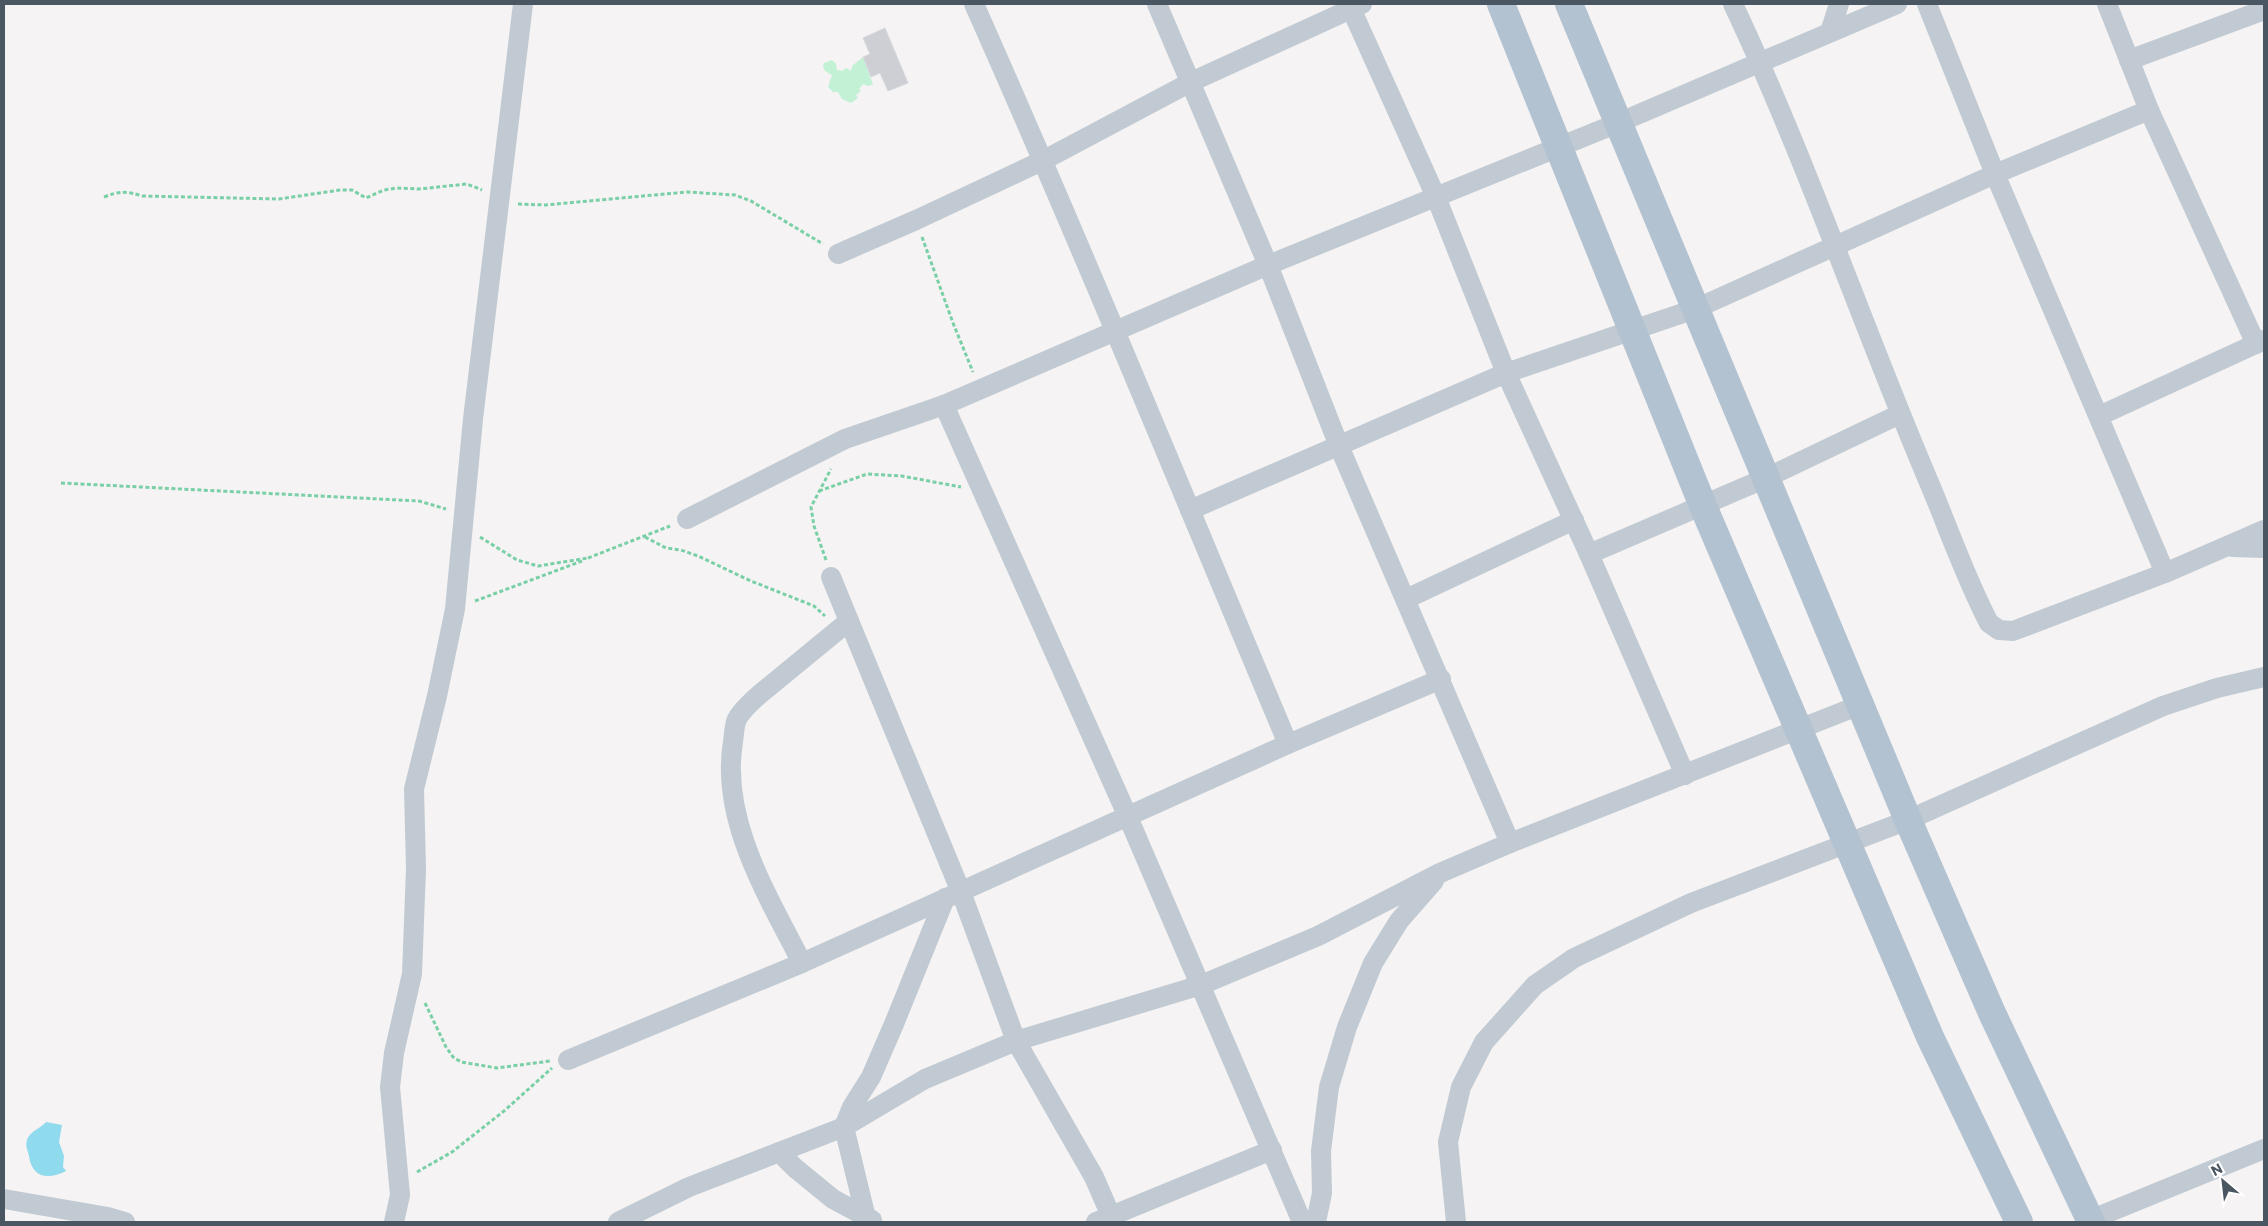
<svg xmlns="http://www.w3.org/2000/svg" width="2268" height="1226" font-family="Commissioner,sans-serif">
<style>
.green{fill:#c3f1d5}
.water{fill:#90daee}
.building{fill:#cdcfd5;stroke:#d7d9de}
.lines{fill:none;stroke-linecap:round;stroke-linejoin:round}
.path{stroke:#7ad0a6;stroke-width:3;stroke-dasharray:4 2.5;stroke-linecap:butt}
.minor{stroke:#c1cad2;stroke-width:20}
.primary{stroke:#b3c2d1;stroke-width:28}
</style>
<rect width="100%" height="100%" fill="#f5f3f3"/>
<path class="green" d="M863,57L873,84L869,86L863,84L859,89L861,91L856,95L858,98L851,103L842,99L838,92H833L828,87L832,75L825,71L823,67L824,63L832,60L836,64L837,70L842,71L846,68L851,71L852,66Z"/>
<path class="water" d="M46,1122L62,1125L59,1142L64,1156L63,1167L66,1171C48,1180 32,1178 29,1156C28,1151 25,1146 27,1140C29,1132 41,1128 46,1122Z"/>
<path class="building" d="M885,28L908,83L888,91L880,73L871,77L863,57L870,54L863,38Z"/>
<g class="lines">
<g class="path">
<path d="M104,197C119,191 127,191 142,196L279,199L340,190H352L366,198L384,190L397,188L419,189L467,184L482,190"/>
<path d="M518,204L545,205L687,192L735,195L751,201L823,244"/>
<path d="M922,237L953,323L973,372"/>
<path d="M61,483L419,501L446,509"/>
<path d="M819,491L867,474L902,476L961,487"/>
<path d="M480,537L517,560L538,566L588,558"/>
<path d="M645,537L666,548L681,550L698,556L751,581L814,606L825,616"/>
<path d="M588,558L670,526"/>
<path d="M826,560L814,526L811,507L831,469"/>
<path d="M475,601L582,561"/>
<path d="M425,1003L446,1047L453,1057L461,1062L497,1068L550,1061"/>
<path d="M417,1172L452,1152L504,1111L552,1068"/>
</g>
<g class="minor">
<path d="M974,4C1083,249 1184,497 1288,744"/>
<path d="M1157,4L1268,265L1339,446L1510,843"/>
<path d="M1349,4L1436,197L1506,373L1589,554L1685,775"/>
<path d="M1733,4C1806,159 1861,322 1928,480C1948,527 1965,577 1989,623L1999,630L2013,631L2165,573L2264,530"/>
<path d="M1927,4L1995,174L2165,573"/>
<path d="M2107,4L2149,110L2256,344"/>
<path d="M1830,32L1839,4"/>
<path d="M2129,60L2264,10"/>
<path d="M838,254L916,220L1044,160L1191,82L1362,4"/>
<path d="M944,405L1128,817L1302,1222"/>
<path d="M2099,416L2264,340"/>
<path d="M1190,510L1506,373L1695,309L1995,174L2149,110"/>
<path d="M687,519L845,439L944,405L1268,265L1618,123L1897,4"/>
<path d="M2232,547L2264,548"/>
<path d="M1589,554L1766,478L1900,414"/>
<path d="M831,577L849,621"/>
<path d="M1406,599L1574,520"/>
<path d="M802,963C768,896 720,820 733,742C734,735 734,726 737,719C742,710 752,701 760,694L849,621L961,892L1016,1041L1094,1177L1111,1216L1096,1222"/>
<path d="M568,1060L802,963L1288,744L1441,679"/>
<path d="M779,1152L795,1168L833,1199L872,1220"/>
<path d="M4,1199L108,1217L125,1222"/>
<path d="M1111,1216L1272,1150"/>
<path d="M394,1222L400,1195L390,1087L394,1053L412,974L416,869L414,789L437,696L455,609L473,419L523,4"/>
<path d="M618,1222L689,1187L844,1127L925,1079L1016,1041L1201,985L1318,936L1440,873L1510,843L1860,705"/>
<path d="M867,1222L844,1127L852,1107L871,1077L894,1024L945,898"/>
<path d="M1316,1222L1322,1193L1321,1151L1329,1087L1347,1027L1373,963L1399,921L1434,881"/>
<path d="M1456,1222L1448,1142L1461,1087L1484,1042L1535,985L1574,958L1691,903L1908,820L2163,706L2217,688L2264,677"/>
<path d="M2085,1222L2264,1149"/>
</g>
<g class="primary">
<path d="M1501,4L1703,506L1930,1037L2019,1222"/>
<path d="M1569,4L1908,820L1992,1013L2091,1222"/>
</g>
</g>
<rect width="2268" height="1226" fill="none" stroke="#4a5661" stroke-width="10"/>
<g transform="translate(2223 1181) rotate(332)" stroke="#ffffff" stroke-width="4" paint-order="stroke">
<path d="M0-4L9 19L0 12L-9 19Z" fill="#4a5661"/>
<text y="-8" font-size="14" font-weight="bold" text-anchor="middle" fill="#4a5661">N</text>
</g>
</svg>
